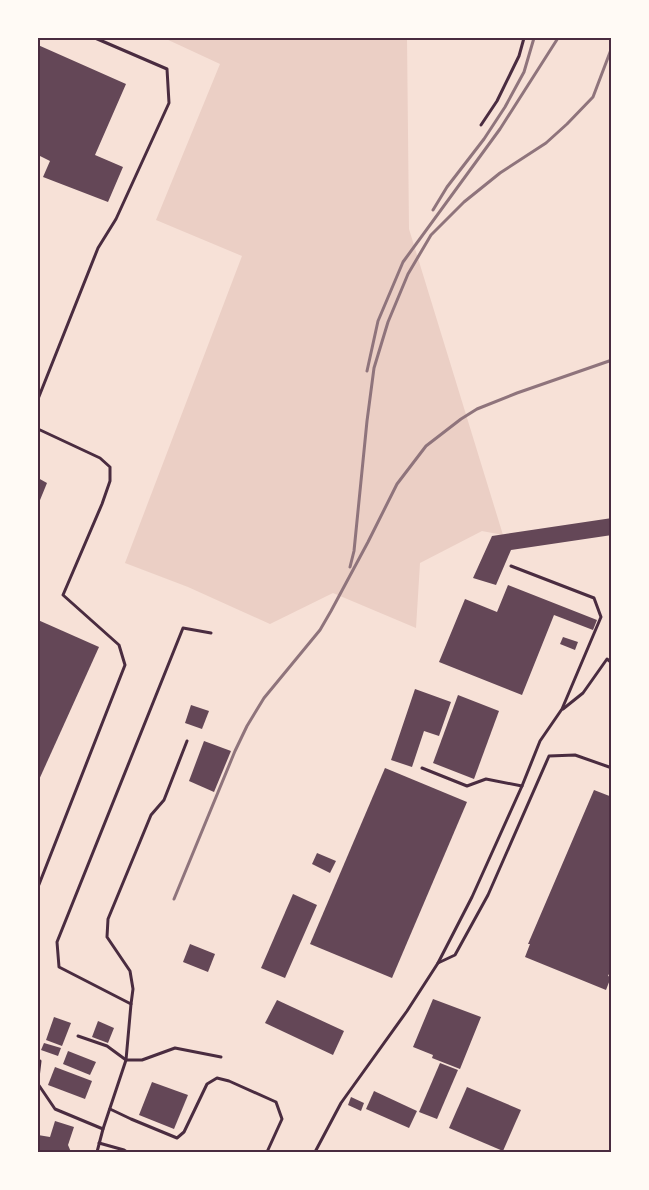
<svg xmlns="http://www.w3.org/2000/svg" width="649" height="1190" font-family="'DejaVu Sans',sans-serif">
<style>
.green{fill:#ebcfc5}
.building{fill:#644757}
.lines{fill:none;stroke-linecap:round;stroke-linejoin:round}
.service{stroke:#4a2c40;stroke-width:3}
.rail{stroke:#8f747c;stroke-width:3}
.neatline{fill:none;stroke:#4a2c40;stroke-width:2}
</style>
<rect width="100%" height="100%" fill="#f7e1d7"/>
<path class="green" d="M164,38H407L409,229L503,535L482,531L420,563L416,628L333,593L270,624L188,587L125,563L242,256L156,220L220,64Z"/>
<g class="building">
<path d="M38,45L126,84L95,155L123,167L108,202L43,177L50,161L38,155Z"/>
<path d="M38,478L47,483L38,505Z"/>
<path d="M612,518V535L511,550L496,585L473,578L492,536Z"/>
<path d="M508,585L597,620L593,630L554,615L522,695L439,662L465,599L497,612Z"/>
<path d="M38,620L99,647L38,782Z"/>
<path d="M563,637L578,642L575,650L560,644Z"/>
<path d="M415,689L451,702L439,736L424,731L412,767L391,760Z"/>
<path d="M458,695L499,711L474,779L433,763Z"/>
<path d="M191,705L209,711L202,729L185,723Z"/>
<path d="M204,741L231,751L214,792L189,781Z"/>
<path d="M385,768L467,802L392,978L310,944Z"/>
<path d="M594,790L612,797V968L608,976L611,977L606,990L525,957L530,944H528Z"/>
<path d="M317,853L336,861L330,873L312,864Z"/>
<path d="M293,894L317,905L285,978L261,968Z"/>
<path d="M190,944L215,954L208,972L183,962Z"/>
<path d="M433,999L481,1017L460,1069L432,1058L433,1055L413,1047Z"/>
<path d="M277,1000L344,1031L333,1055L265,1023Z"/>
<path d="M54,1017L71,1023L62,1046L46,1040Z"/>
<path d="M98,1021L114,1028L108,1043L92,1037Z"/>
<path d="M44,1043L61,1048L58,1056L41,1050Z"/>
<path d="M68,1051L96,1062L90,1075L63,1064Z"/>
<path d="M440,1063L458,1070L437,1119L419,1112Z"/>
<path d="M55,1067L92,1081L85,1099L48,1085Z"/>
<path d="M152,1082L188,1095L174,1129L139,1115Z"/>
<path d="M467,1087L521,1110L503,1151L449,1128Z"/>
<path d="M374,1091L417,1111L409,1128L366,1109Z"/>
<path d="M351,1097L364,1103L361,1111L348,1105Z"/>
<path d="M55,1121L74,1127L68,1145L71,1152H38V1135L50,1137Z"/>
</g>
<g class="lines">
<g class="service">
<path d="M481,125L497,101L519,56L524,38"/>
<path d="M38,399L98,248L116,219L169,103L167,69L95,38"/>
<path d="M38,429L100,458L110,467V481L102,504L63,595L119,645L125,665L38,887"/>
<path d="M563,709L583,693L607,659L612,663"/>
<path d="M422,768L467,786L486,779L522,786"/>
<path d="M438,963L455,955L488,895L549,756L575,755L612,768"/>
<path d="M131,1004L133,989L130,971L107,937L108,919L151,815L164,800L187,741"/>
<path d="M78,1036L107,1046L126,1060H142L175,1048L221,1057"/>
<path d="M38,1078L40,1061"/>
<path d="M38,1084L55,1109L103,1129"/>
<path d="M110,1109L131,1119L177,1138L184,1132L207,1084L217,1078L229,1081L276,1102L282,1119L267,1152"/>
<path d="M99,1143L124,1150L127,1152"/>
<path d="M97,1152L103,1129L126,1060L131,1004L59,967L57,942L183,628L211,633"/>
<path d="M315,1152L341,1103L407,1011L438,963L472,897L522,786L540,741L562,709L601,617L594,598L511,566"/>
</g>
<g class="rail">
<path d="M433,210L447,187L484,139L505,107L524,72L534,38"/>
<path d="M367,371L378,321L403,262L500,129L558,38"/>
<path d="M350,567L354,551L367,421L374,368L388,322L408,274L431,235L464,202L500,173L546,143L567,124L593,97L612,47"/>
<path d="M174,899L235,751L247,726L264,698L320,630L331,611L368,542L397,484L426,446L461,419L477,409L517,393L612,360"/>
</g>
</g>
<rect width="649" height="1190" fill="none" stroke="#fffaf5" stroke-width="78"/>
<rect x="39" y="39" width="571" height="1112" class="neatline"/>
</svg>
